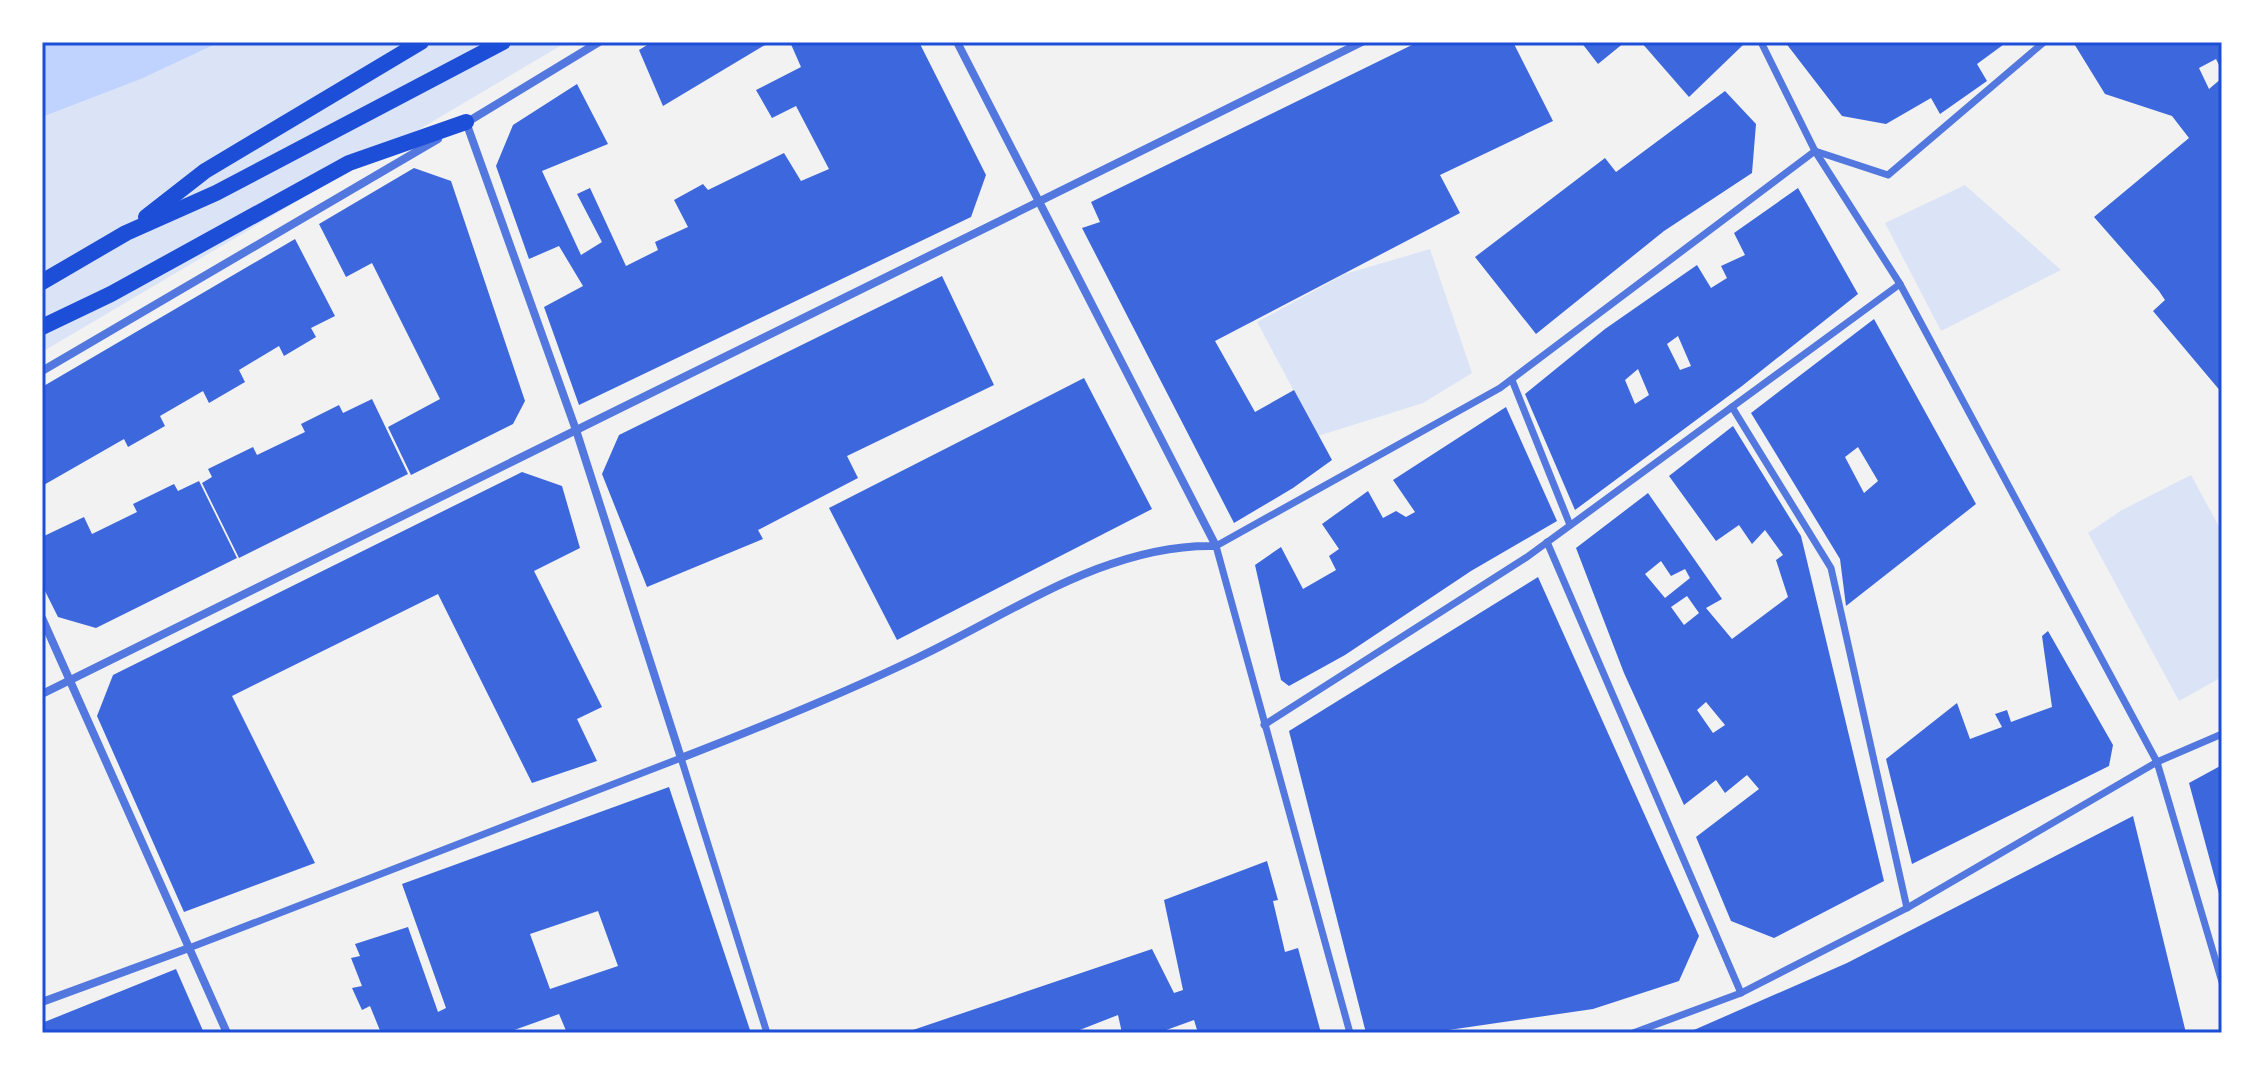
<svg xmlns="http://www.w3.org/2000/svg" width="2264" height="1075" font-family="'Golos Text',sans-serif">
<style>
.green{fill:#dbe4f7}
.water{fill:#bfd3fe}
.building{fill:#3d67dc;fill-rule:evenodd}
.lines{fill:none;stroke-linecap:round;stroke-linejoin:round}
.pedestrian{stroke:#5277de;stroke-width:7}
.minor{stroke:#5277de;stroke-width:8}
.secondary{stroke:#1d4ed8;stroke-width:16}
.neatline{fill:none;stroke:#1d4ed8;stroke-width:3}
</style>
<rect width="100%" height="100%" fill="#f2f2f2"/>
<g class="green">
<path d="M220,42H567L42,352V117L141,79Z"/>
<path d="M1965,185L2061,270L1941,331L1885,223Z"/>
<path d="M1430,249L1472,373L1423,403L1318,436L1257,322L1345,274Z"/>
<path d="M2191,475L2222,532V677L2179,701L2088,533L2122,510Z"/>
</g>
<path class="water" d="M42,42H220L141,79L42,117Z"/>
<g class="building">
<path d="M652,42H770L663,106L639,50Z"/>
<path d="M790,42H919L986,175L971,217L579,405L544,307L583,286L559,246L529,259L496,166L513,125L577,84L608,144L542,171L581,255L602,242L577,194L590,188L626,266L658,250L655,242L688,227L674,200L703,184L708,190L784,153L801,181L829,169L796,106L772,118L756,90L801,67Z"/>
<path d="M1418,42H1513L1553,121L1440,175L1460,213L1215,341L1255,412L1294,390L1332,460L1293,488L1234,523L1082,228L1100,222L1091,202Z"/>
<path d="M1581,42H1625L1598,64Z"/>
<path d="M1641,42H1743L1744,44L1689,97Z"/>
<path d="M1785,42H2007L1977,64L1987,81L1940,114L1931,98L1886,124L1842,116Z"/>
<path d="M2073,42H2222V63L2219,65L2216,59L2199,68L2209,89L2222,78V393L2153,311L2165,300L2159,291L2094,217L2189,138L2172,116L2105,94Z"/>
<path d="M1725,91L1756,124L1752,173L1664,231L1536,334L1475,257L1605,158L1616,172Z"/>
<path d="M414,168L451,181L525,401L513,424L411,475L388,427L440,399L372,263L346,277L319,224Z"/>
<path d="M1798,188L1858,294L1742,386L1575,510L1525,394L1605,329L1697,265L1711,288L1727,278L1721,266L1745,255L1734,233ZM1678,336L1691,366L1680,370L1667,344ZM1638,369L1649,395L1635,404L1625,380Z"/>
<path d="M295,239L335,316L311,328L316,337L284,356L279,346L239,370L245,382L209,403L203,391L160,416L165,426L128,447L124,439L42,486V387Z"/>
<path d="M942,276L994,385L847,456L858,478L758,530L763,539L647,587L602,474L619,435Z"/>
<path d="M1874,319L1976,504L1846,606L1840,559L1751,413ZM1858,447L1878,481L1864,493L1845,457Z"/>
<path d="M1084,378L1152,509L897,640L829,508Z"/>
<path d="M372,399L408,474L239,558L202,483L212,477L208,469L253,447L257,455L305,432L301,424L339,405L343,413Z"/>
<path d="M1506,407L1557,521L1471,571L1345,655L1289,686L1281,680L1255,565L1281,547L1303,589L1336,570L1329,556L1339,549L1322,524L1368,491L1383,518L1396,511L1406,517L1415,512L1393,480Z"/>
<path d="M1733,426L1801,536L1884,881L1774,938L1731,921L1696,837L1759,789L1747,775L1725,793L1716,780L1684,805L1624,673L1576,548L1648,493L1722,599L1706,608L1732,639L1788,597L1776,560L1783,555L1765,530L1752,544L1739,525L1716,541L1669,476ZM1661,561L1671,576L1685,569L1690,578L1665,598L1645,574ZM1687,596L1699,613L1684,625L1671,607ZM1706,702L1725,725L1713,733L1697,710Z"/>
<path d="M522,472L562,486L580,548L534,571L602,707L577,719L597,761L532,783L438,594L232,696L315,863L184,912L97,716L113,675Z"/>
<path d="M199,481L237,558L96,628L58,617L42,585V537L84,517L92,534L137,512L133,504L174,484L178,491Z"/>
<path d="M1538,577L1699,936L1679,981L1593,1009L1428,1033H1366L1289,731Z"/>
<path d="M2048,631L2113,745L2109,766L1912,864L1886,759L1957,703L1970,739L2002,727L1995,714L2007,710L2011,722L2052,707L2042,636Z"/>
<path d="M2222,765V900L2221,901L2189,783Z"/>
<path d="M669,787L751,1033H567L559,1014L506,1033H381L370,1006L362,1010L352,988L362,986L351,958L360,956L355,944L408,927L438,1012L446,1008L402,884ZM598,911L618,966L550,989L530,934Z"/>
<path d="M2133,816L2186,1033H1687L1847,963Z"/>
<path d="M1267,861L1278,900L1273,901L1285,952L1298,948L1321,1033H1198L1194,1020L1158,1033H1122L1118,1015L1072,1033H904L1152,949L1174,993L1183,990L1164,900Z"/>
<path d="M176,969L204,1033H42V1023Z"/>
</g>
<g class="lines">
<g class="pedestrian">
<path d="M1761,42L1815,151L1900,284L2157,762L2222,982"/>
<path d="M1815,151L1888,175L2044,42"/>
<path d="M1512,380L1570,525"/>
<path d="M1732,407L1831,568L1907,908"/>
<path d="M1547,542L1741,993"/>
<path d="M1264,725L1527,557L1900,284"/>
<path d="M189,948L681,758L767,1033"/>
<path d="M1350,1033L1216,546L1500,388L1815,151"/>
<path d="M1633,1033L1741,993L1907,908L2157,762L2222,734"/>
</g>
<g class="minor">
<path d="M466,122L576,430L681,758C761,727 840,695 917,658C1012,613 1108,543 1216,546L957,42"/>
<path d="M464,124L599,42"/>
<path d="M42,371L438,139"/>
<path d="M42,618L227,1033"/>
<path d="M42,694L1362,42"/>
<path d="M42,1002L189,948"/>
</g>
<g class="secondary">
<path d="M146,217L205,171L421,42"/>
<path d="M42,282L126,233L216,193L503,42"/>
<path d="M42,327L111,294L349,163L466,122"/>
</g>
</g>
<rect width="2264" height="1075" fill="none" stroke="#ffffff" stroke-width="88"/>
<rect x="44" y="44" width="2176" height="987" class="neatline"/>
</svg>
